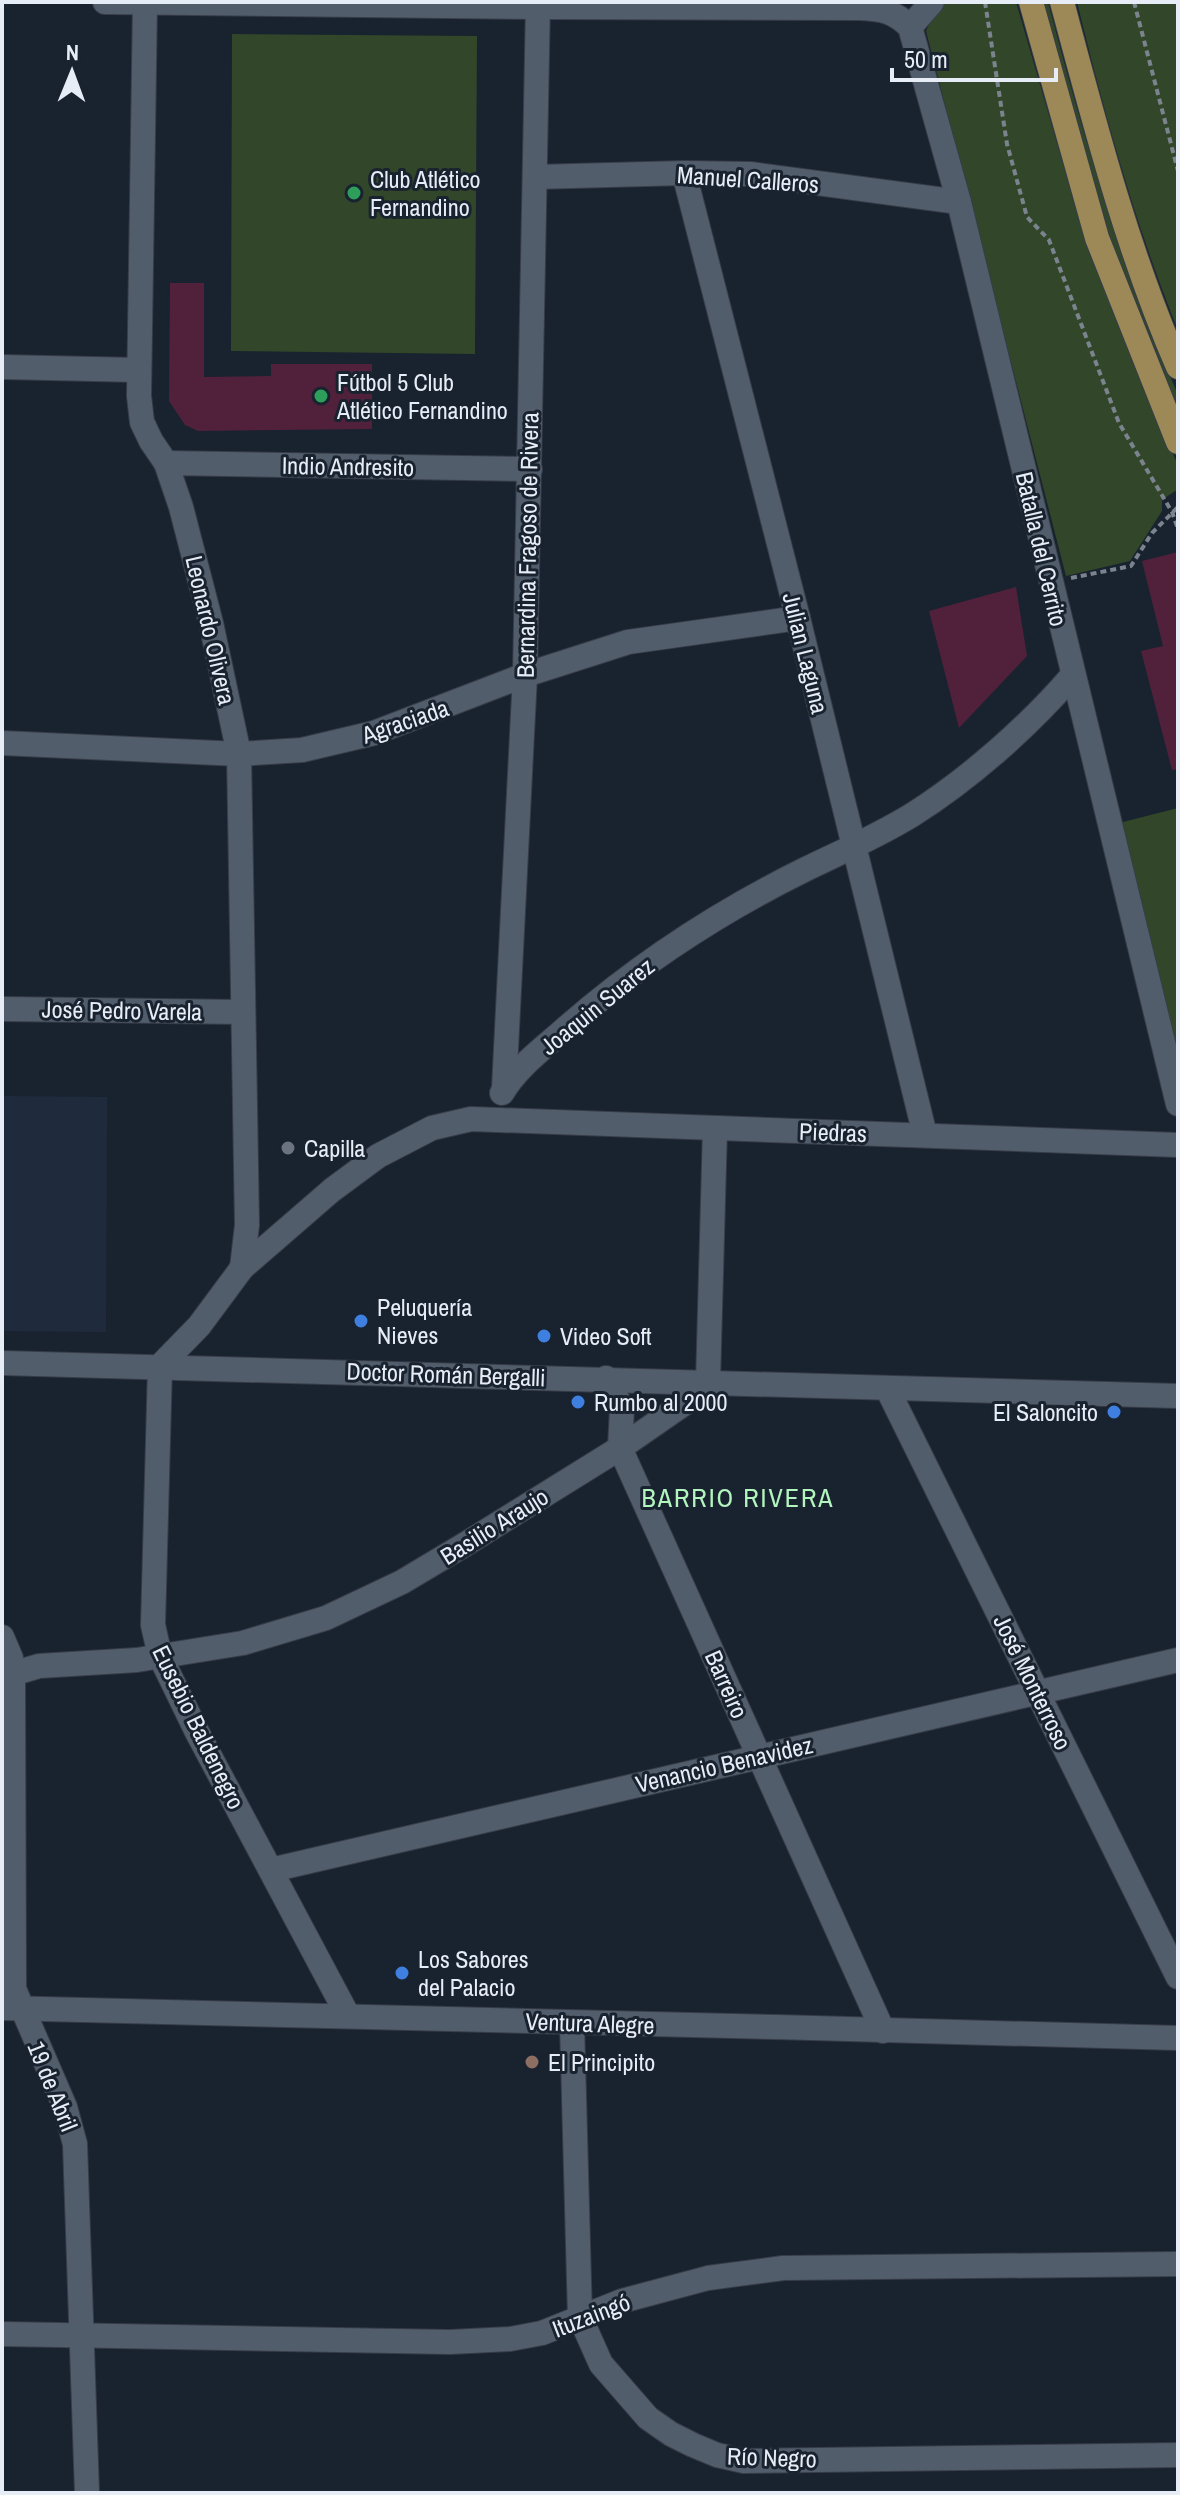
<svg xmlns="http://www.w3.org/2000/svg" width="1180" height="2495" font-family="'Archivo Narrow',sans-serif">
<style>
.built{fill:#1f2b3d}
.green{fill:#32472a}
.building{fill:#51213c}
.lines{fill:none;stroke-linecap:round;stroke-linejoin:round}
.minor-casing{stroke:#373d48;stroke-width:26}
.major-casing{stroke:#373d48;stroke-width:26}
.path{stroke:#7b838e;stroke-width:4;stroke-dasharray:6 4;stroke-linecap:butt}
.minor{stroke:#525d6c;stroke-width:24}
.major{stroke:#9d8958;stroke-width:24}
.leisure-dot{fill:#2e9e5b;stroke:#19222f;stroke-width:3}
.worship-dot{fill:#6b7280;stroke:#19222f;stroke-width:3}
.shop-dot{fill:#3f7fe0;stroke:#19222f;stroke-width:3}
.education-dot{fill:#8d6e63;stroke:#19222f;stroke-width:3}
.labels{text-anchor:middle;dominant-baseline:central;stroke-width:6;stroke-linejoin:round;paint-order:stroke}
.poi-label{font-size:24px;fill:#e7edf6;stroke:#19222f;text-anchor:start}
.street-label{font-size:24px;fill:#e7edf6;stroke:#19222f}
.neighbourhood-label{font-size:26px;letter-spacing:2px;fill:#b3f5be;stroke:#19222f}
</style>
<rect width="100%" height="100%" fill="#19222f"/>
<path class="built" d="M2,1096L107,1097L106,1332L2,1331Z"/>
<g class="green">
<path d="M940,2H1016L1078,215L1154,412L1178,465V489L1162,500V511L1130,561L1066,576L926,31Z"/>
<path d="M1042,2H1048C1083,136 1122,268 1178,395V411L1105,232Z"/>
<path d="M1077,2H1178V330C1135,224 1104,113 1077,2Z"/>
<path d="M232,34L477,36L475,354L231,351Z"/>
<path d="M1178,808V1062L1119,823Z"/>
</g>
<g class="building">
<path d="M170,283H204V377L271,376V364H372V429L198,431L185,425L169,401Z"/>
<path d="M1178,552V769L1172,770L1141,651L1163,646L1142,561Z"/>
<path d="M1016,587L1027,656L959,728L929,611Z"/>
</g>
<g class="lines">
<defs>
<g id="minor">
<path d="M105,2L538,7L860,8C882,9 894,11 910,27L959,202L1178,1104"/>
<path d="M145,2L139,396L142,422L151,441L166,463L181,507L211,623L239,754L247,1225L242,1268"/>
<path d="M910,27L932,2"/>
<path d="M684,173L798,618L925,1135"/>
<path d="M535,177L684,173L750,174L959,202"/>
<path d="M2,367L139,370"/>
<path d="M166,463L530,469"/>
<path d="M2,743L239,754L302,750L374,733L525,675L628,642L798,618"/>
<path d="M2,1009L242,1012"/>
<path d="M504,1088L525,675L538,2"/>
<path d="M502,1093C517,1067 544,1048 566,1028C637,966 719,912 804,870C841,852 876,837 912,815C969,779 1028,727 1072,676"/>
<path d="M2,1363L1178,1396"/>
<path d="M606,1378L622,1408L620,1448L883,2031"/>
<path d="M887,1388L1178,1977"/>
<path d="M2,1637L11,1658L13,1676L14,1989L65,2107L75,2144L87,2493"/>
<path d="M2,1677L39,1666L137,1660L243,1643L326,1618L402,1582L464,1545L620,1448L685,1403L708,1382L715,1128"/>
<path d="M271,1870L1178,1660"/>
<path d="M2,2008C394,2015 786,2028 1178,2038"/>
<path d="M347,2014L197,1732L160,1656L153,1625L160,1366L199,1326L242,1268L332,1190L378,1156L432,1128L471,1119L1178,1145"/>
<path d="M572,2024L580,2317L601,2364L648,2418L671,2434L693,2445L717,2455L744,2461L1178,2455"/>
<path d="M2,2334L450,2342L510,2339L542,2333L622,2301L708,2278L783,2268L1178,2264"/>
</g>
<g id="major">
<path d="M1031,2L1097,238L1178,442"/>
<path d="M1062,2C1095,125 1127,250 1178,367"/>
</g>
</defs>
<use href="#minor" class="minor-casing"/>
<use href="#major" class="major-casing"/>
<g class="path">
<path d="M985,2L1007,144L1027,217L1049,240L1119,423L1172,512L1178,529"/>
<path d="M1134,2L1178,171"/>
<path d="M1071,578L1131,566L1152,533L1178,507"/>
</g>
<use href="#minor" class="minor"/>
<use href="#major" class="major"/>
</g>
<g class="leisure-dot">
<circle cx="354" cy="193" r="8"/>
<circle cx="321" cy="396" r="8"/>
</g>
<circle class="worship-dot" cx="288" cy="1148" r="8"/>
<g class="shop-dot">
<circle cx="361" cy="1321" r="8"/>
<circle cx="544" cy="1336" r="8"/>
<circle cx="578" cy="1402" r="8"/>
<circle cx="1114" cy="1412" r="8"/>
<circle cx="402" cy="1973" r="8"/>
</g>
<circle class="education-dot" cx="532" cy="2062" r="8"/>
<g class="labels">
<g class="poi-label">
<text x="370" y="179">Club Atlético<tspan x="370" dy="28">Fernandino</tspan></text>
<text x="337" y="382">Fútbol 5 Club<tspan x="337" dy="28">Atlético Fernandino</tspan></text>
<text x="304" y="1148">Capilla</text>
<text x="377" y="1307">Peluquería<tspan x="377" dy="28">Nieves</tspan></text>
<text x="560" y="1336">Video Soft</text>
<text x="594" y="1402">Rumbo al 2000</text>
<text x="1098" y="1412" text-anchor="end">El Saloncito</text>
<text x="418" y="1959">Los Sabores<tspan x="418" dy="28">del Palacio</tspan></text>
<text x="548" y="2062">El Principito</text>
</g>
<g class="street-label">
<text transform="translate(748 179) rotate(4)">Manuel Calleros</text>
<text transform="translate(348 466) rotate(1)">Indio Andresito</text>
<text transform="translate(527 545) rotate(-89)">Bernardina Fragoso de Rivera</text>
<text transform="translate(1042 549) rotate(77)">Batalla del Cerrito</text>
<text transform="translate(211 630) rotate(77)">Leonardo Olivera</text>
<text transform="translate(806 653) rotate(76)">Julian Laguna</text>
<text transform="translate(405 721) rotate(-19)">Agraciada</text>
<text transform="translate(597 1006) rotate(-39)">Joaquin Suarez</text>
<text transform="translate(122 1010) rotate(1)">José Pedro Varela</text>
<text transform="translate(833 1132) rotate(2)">Piedras</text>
<text transform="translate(446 1374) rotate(2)">Doctor Román Bergalli</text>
<text transform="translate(494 1526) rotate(-32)">Basilio Araujo</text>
<text transform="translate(1033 1682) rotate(64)">José Monterroso</text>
<text transform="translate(727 1684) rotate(66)">Barreiro</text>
<text transform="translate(199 1727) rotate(64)">Eusebio Baldenegro</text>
<text transform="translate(724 1764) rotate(-13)">Venancio Benavidez</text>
<text transform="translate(590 2023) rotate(2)">Ventura Alegre</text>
<text transform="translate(53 2086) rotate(68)">19 de Abril</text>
<text transform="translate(591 2315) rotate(-21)">Ituzaingó</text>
<text transform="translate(772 2457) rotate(2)">Río Negro</text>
</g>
<g class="neighbourhood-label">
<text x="738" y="1497">BARRIO RIVERA</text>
</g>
</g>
<rect width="1180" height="2495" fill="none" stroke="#e7edf6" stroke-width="8"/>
<g transform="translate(72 72) rotate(1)" stroke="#19222f" stroke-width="6" paint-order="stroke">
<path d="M0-6L14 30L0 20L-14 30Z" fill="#e7edf6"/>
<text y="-12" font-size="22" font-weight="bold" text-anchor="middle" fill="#e7edf6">N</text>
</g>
<path d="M892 68v12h164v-12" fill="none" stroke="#e7edf6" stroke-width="4"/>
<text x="904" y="68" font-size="24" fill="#e7edf6" stroke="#19222f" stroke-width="6" paint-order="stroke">50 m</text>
</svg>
